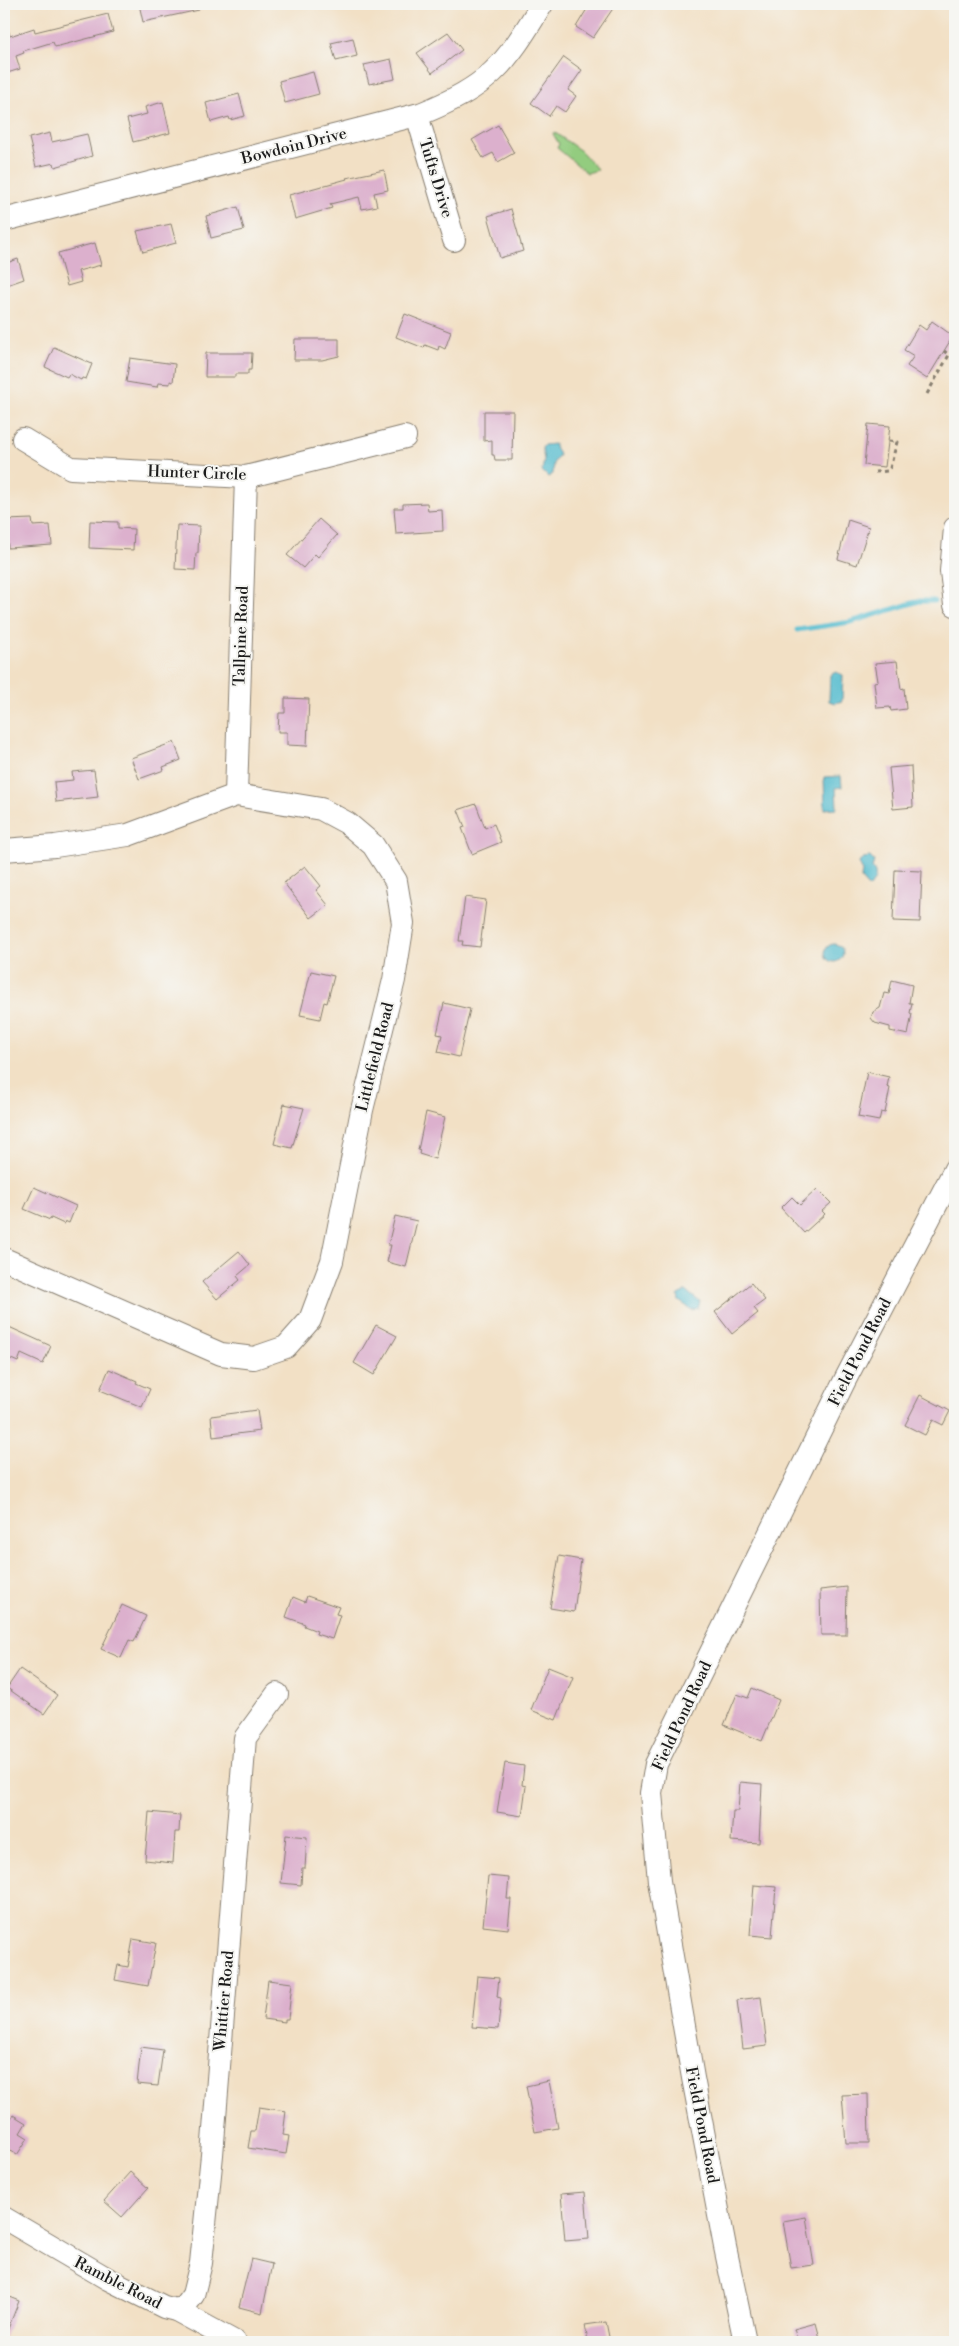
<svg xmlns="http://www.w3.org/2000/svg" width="959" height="2346" font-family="'Libre Bodoni',serif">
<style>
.green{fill:#93cc7f;stroke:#58744e}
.water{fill:#52bbce;stroke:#376c75}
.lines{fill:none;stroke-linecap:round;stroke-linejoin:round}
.stream{stroke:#52bbce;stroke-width:5}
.building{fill:#dcb0cd}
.minor-casing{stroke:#877e70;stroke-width:24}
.path{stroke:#877e70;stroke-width:3;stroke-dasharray:4 4;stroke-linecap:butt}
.minor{stroke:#fff;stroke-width:22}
.labels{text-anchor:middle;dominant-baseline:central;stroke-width:4;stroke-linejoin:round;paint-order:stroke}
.street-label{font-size:16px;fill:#1c1c1c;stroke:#f6f6f2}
</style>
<rect width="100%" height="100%" fill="#f6f6f2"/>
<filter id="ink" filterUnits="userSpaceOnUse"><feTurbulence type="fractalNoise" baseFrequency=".02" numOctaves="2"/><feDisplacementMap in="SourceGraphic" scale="10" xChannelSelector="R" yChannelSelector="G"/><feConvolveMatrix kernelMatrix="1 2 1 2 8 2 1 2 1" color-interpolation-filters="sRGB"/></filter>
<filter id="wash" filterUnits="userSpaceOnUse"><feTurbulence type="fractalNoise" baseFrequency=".0096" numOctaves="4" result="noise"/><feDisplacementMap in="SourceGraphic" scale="20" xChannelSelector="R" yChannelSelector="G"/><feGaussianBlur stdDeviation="1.12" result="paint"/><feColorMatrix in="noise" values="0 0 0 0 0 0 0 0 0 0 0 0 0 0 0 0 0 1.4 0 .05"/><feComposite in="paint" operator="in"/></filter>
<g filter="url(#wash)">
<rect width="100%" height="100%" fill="#f2e0c5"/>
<path class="green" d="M554,132L581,151L598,170L587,173L557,148L559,144L553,134Z"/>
<g class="water">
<path d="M554,444L559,455L554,462L553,474L548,477L542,471L544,460L542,448L544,445Z"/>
<path d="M836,672L843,675L842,701L835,703L829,701L830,675Z"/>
<path d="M841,776L842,787L836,788L837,808L825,809L824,777Z"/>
<path d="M870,857L874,861L872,868C878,875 875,880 870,887H868L861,879L862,870L859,863L863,858Z"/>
<circle cx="834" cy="953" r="9"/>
<path d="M686,1291L700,1302L698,1308L692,1310L679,1301L678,1295Z"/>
</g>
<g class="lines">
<path class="stream" d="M797,630L851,622L919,601H934"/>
</g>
<g id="blocks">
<g class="building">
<path d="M139,4H199V10L143,22Z"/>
<path d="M590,4H616L593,38L576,27Z"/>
<path d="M108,14L113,32L55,47L53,42L23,51L24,53L16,56L20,69L4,74V27L7,26L10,36L34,28L35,32Z"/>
<path d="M448,32L462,50L432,73L417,53Z"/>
<path d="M353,38L357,56L336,61L331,43Z"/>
<path d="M564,57L582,70L568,90L576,96L565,112L556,106L549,116L531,103Z"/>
<path d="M391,59L395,79L369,84L364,65Z"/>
<path d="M313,72L319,94L285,103L279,81Z"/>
<path d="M239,94L245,116L230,120L229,117L211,122L206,103Z"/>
<path d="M163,102L170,133L133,142L127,119L147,114L145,107Z"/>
<path d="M498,125L514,153L498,162L493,153L483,158L472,140Z"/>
<path d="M50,133L52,142L87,134L92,156L55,167L54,163L36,167L29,138Z"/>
<path d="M384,170L388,190L374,193L377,206L362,209L359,197L330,204L332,208L295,219L289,195L347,179L346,178Z"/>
<path d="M238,207L244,230L211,238L206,216Z"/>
<path d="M511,209L523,251L500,258L488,216Z"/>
<path d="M171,224L176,243L143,252L137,231Z"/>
<path d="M95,243L101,265L78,271L81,282L67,286L58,253Z"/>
<path d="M18,259L24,279L4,286V264Z"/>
<path d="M405,314L451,332L445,349L439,346L438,350L425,345L424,348L396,337Z"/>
<path d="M932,321L953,336L927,379L907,366L914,356L904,350L919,325L926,330Z"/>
<path d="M295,339H339V356L322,360H294Z"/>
<path d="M54,347L92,364L86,379L82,378L81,380L69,374L67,377L45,367Z"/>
<path d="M206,353H252L251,370H248V374H235V377H205Z"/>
<path d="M130,358L175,364L173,382L170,381V384L158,383L157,387L126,382Z"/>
<path d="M484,411H513L512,460H495L494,455H492V440L484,441Z"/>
<path d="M868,424L890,426L885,467L864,465Z"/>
<path d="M427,503L428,511L442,510L443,531L396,534L394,508H403V504Z"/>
<path d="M32,519L33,526L50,525L52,545L8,548L6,520Z"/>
<path d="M319,519L337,535L318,557L315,554L303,568L287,555Z"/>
<path d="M848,520L869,527L857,565L838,559Z"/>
<path d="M90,521L118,522V528L134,529L133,550L89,548Z"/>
<path d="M177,525L199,526L198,553H196L195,570L175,569Z"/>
<path d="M897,661L901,689L904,688L906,709L891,711L890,707L877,708L874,682L878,681L875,663Z"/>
<path d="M285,698L309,699L307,746L287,745V732H278L279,713H285Z"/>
<path d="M174,742L181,760L163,767L164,770L139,779L131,758Z"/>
<path d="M911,766L913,807L893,809L889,768Z"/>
<path d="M94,770L98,797L56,802L54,782L73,780L72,772Z"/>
<path d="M476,804L485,828L494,824L501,842L472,854L462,828L465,827L458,810Z"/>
<path d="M305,866L321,886L316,890L328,905L311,918L284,883Z"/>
<path d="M895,870L922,871L920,922L893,921Z"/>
<path d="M465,897L486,900L480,947L462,945L463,941H459Z"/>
<path d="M311,971L334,976L327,1003L324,1002L320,1019L300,1015Z"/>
<path d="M892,980L912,985L909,1003H912L910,1013L912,1014L908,1035L890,1031V1027L875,1023L871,1018L873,1012L880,1008L884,993L889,994Z"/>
<path d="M444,1003L470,1009L459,1057L438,1052L442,1035L437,1034Z"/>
<path d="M867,1072L889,1077L887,1087L890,1088L885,1113L881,1112L879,1121L858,1117Z"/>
<path d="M284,1104L304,1108L292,1148L274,1144Z"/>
<path d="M426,1112L445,1117L435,1159L419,1154L420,1150H418Z"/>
<path d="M34,1187L76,1206L69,1223L65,1221L64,1224L51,1218L50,1220L24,1209Z"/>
<path d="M817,1189L831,1203L822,1211L825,1214L804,1233L781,1208L792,1197L800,1205Z"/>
<path d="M395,1216L417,1221L406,1267L387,1262L391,1245H388Z"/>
<path d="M239,1251L250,1265L237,1276L240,1280L217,1299L202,1282Z"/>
<path d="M751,1283L765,1300L754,1308L758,1313L732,1334L715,1312Z"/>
<path d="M376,1325L397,1336L374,1375L354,1363Z"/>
<path d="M9,1327L51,1346L43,1364L21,1354L18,1362L4,1356V1338Z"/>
<path d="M109,1369L137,1381L136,1383L150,1389L142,1407L100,1390Z"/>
<path d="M920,1395L950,1411L943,1425L933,1420L925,1435L905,1425Z"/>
<path d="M257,1410L260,1431L213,1437L211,1416Z"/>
<path d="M559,1556L581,1560L574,1612L550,1608Z"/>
<path d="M847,1587L846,1635H821L820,1590Z"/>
<path d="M307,1596L339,1607L336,1614L340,1615L332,1639L316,1634L317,1631L304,1626L305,1624L286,1617L293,1597L305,1602Z"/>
<path d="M122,1605L146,1616L134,1642L129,1640L121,1658L101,1649Z"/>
<path d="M548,1667L573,1677L556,1720L531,1710Z"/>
<path d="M20,1669L57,1695L44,1714L7,1688Z"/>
<path d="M752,1688L779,1700L762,1741L724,1725L737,1694L748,1698Z"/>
<path d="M505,1763L524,1766L522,1785L526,1786L522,1816L497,1812Z"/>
<path d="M740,1782L762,1784L759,1843L731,1841L733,1811H738Z"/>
<path d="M149,1812L180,1815L179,1832H175L173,1863L145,1860Z"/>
<path d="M286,1835L307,1837L305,1868H302L301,1885L281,1883Z"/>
<path d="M488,1876L509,1878L507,1899H511L508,1929L483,1926Z"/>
<path d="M754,1885L776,1887L772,1937L750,1935Z"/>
<path d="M133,1939L156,1943L148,1986L115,1980L118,1965L128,1967Z"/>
<path d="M477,1976L499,1978L497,1997L501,1998L498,2029L472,2027Z"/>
<path d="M268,1980L292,1983L288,2019H285V2022L263,2019Z"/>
<path d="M761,1997L767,2046L743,2049L737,2000Z"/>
<path d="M141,2047L163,2050L158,2086L137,2084Z"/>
<path d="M549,2081L558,2128L535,2132L526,2086Z"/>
<path d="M868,2094L869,2143H846L842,2095Z"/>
<path d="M259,2107L286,2111L283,2135L289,2136L286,2154L248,2148L251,2131H255Z"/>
<path d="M13,2115L26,2123L20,2133L28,2138L17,2155L4,2146V2128Z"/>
<path d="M130,2172L148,2188L122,2217L104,2201Z"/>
<path d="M585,2192L589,2239L565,2241L561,2194Z"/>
<path d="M806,2217L814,2265L791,2268L783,2221Z"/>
<path d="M251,2259L272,2264L262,2313L239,2307Z"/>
<path d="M4,2295L19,2301L4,2339Z"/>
<path d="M606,2322L610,2342H588L585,2325Z"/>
<path d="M816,2323L821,2342H798L794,2329Z"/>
</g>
</g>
</g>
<g filter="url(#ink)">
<use href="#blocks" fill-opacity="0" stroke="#877e70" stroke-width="1"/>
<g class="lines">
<defs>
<g id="minor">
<path d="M417,115L454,240"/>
<path d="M4,220L420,114C489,86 504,67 542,4"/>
<path d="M23,439L71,468L246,477L405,437"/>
<path d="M955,528L951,571L955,605"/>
<path d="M236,795L246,477"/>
<path d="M4,850L55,846L128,835L236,795L321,809L347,823L373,845L396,881L403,923L394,980L362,1110L332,1261L310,1320L286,1347L254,1358L221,1354L4,1259"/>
<path d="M4,2218L108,2279L164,2307L176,2310L235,2342"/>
<path d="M176,2310L184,2307L193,2295L201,2263L212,2155L245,1738L277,1694"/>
<path d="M745,2342L725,2247L693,2078L659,1881L651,1793L656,1764L845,1380L955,1169"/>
</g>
</defs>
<use href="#minor" class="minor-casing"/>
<g class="path">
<path d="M927,394L949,355L944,351"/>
<path d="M875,472L888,471L890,468L897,442L889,441"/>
</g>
<use href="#minor" class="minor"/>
</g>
</g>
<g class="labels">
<g class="street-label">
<text transform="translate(294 146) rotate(-14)">Bowdoin Drive</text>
<text transform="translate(436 178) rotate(73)">Tufts Drive</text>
<text transform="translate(197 473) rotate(2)">Hunter Circle</text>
<text transform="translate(241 636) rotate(-88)">Tallpine Road</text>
<text transform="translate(375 1057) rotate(-76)">Littlefield Road</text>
<text transform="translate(860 1352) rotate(-63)">Field Pond Road</text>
<text transform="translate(682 1716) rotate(-65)">Field Pond Road</text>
<text transform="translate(224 2001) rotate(-85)">Whittier Road</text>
<text transform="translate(702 2125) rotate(79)">Field Pond Road</text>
<text transform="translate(118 2283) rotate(27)">Ramble Road</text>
</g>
</g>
<rect width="959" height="2346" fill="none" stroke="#f6f6f2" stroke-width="20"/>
</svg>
